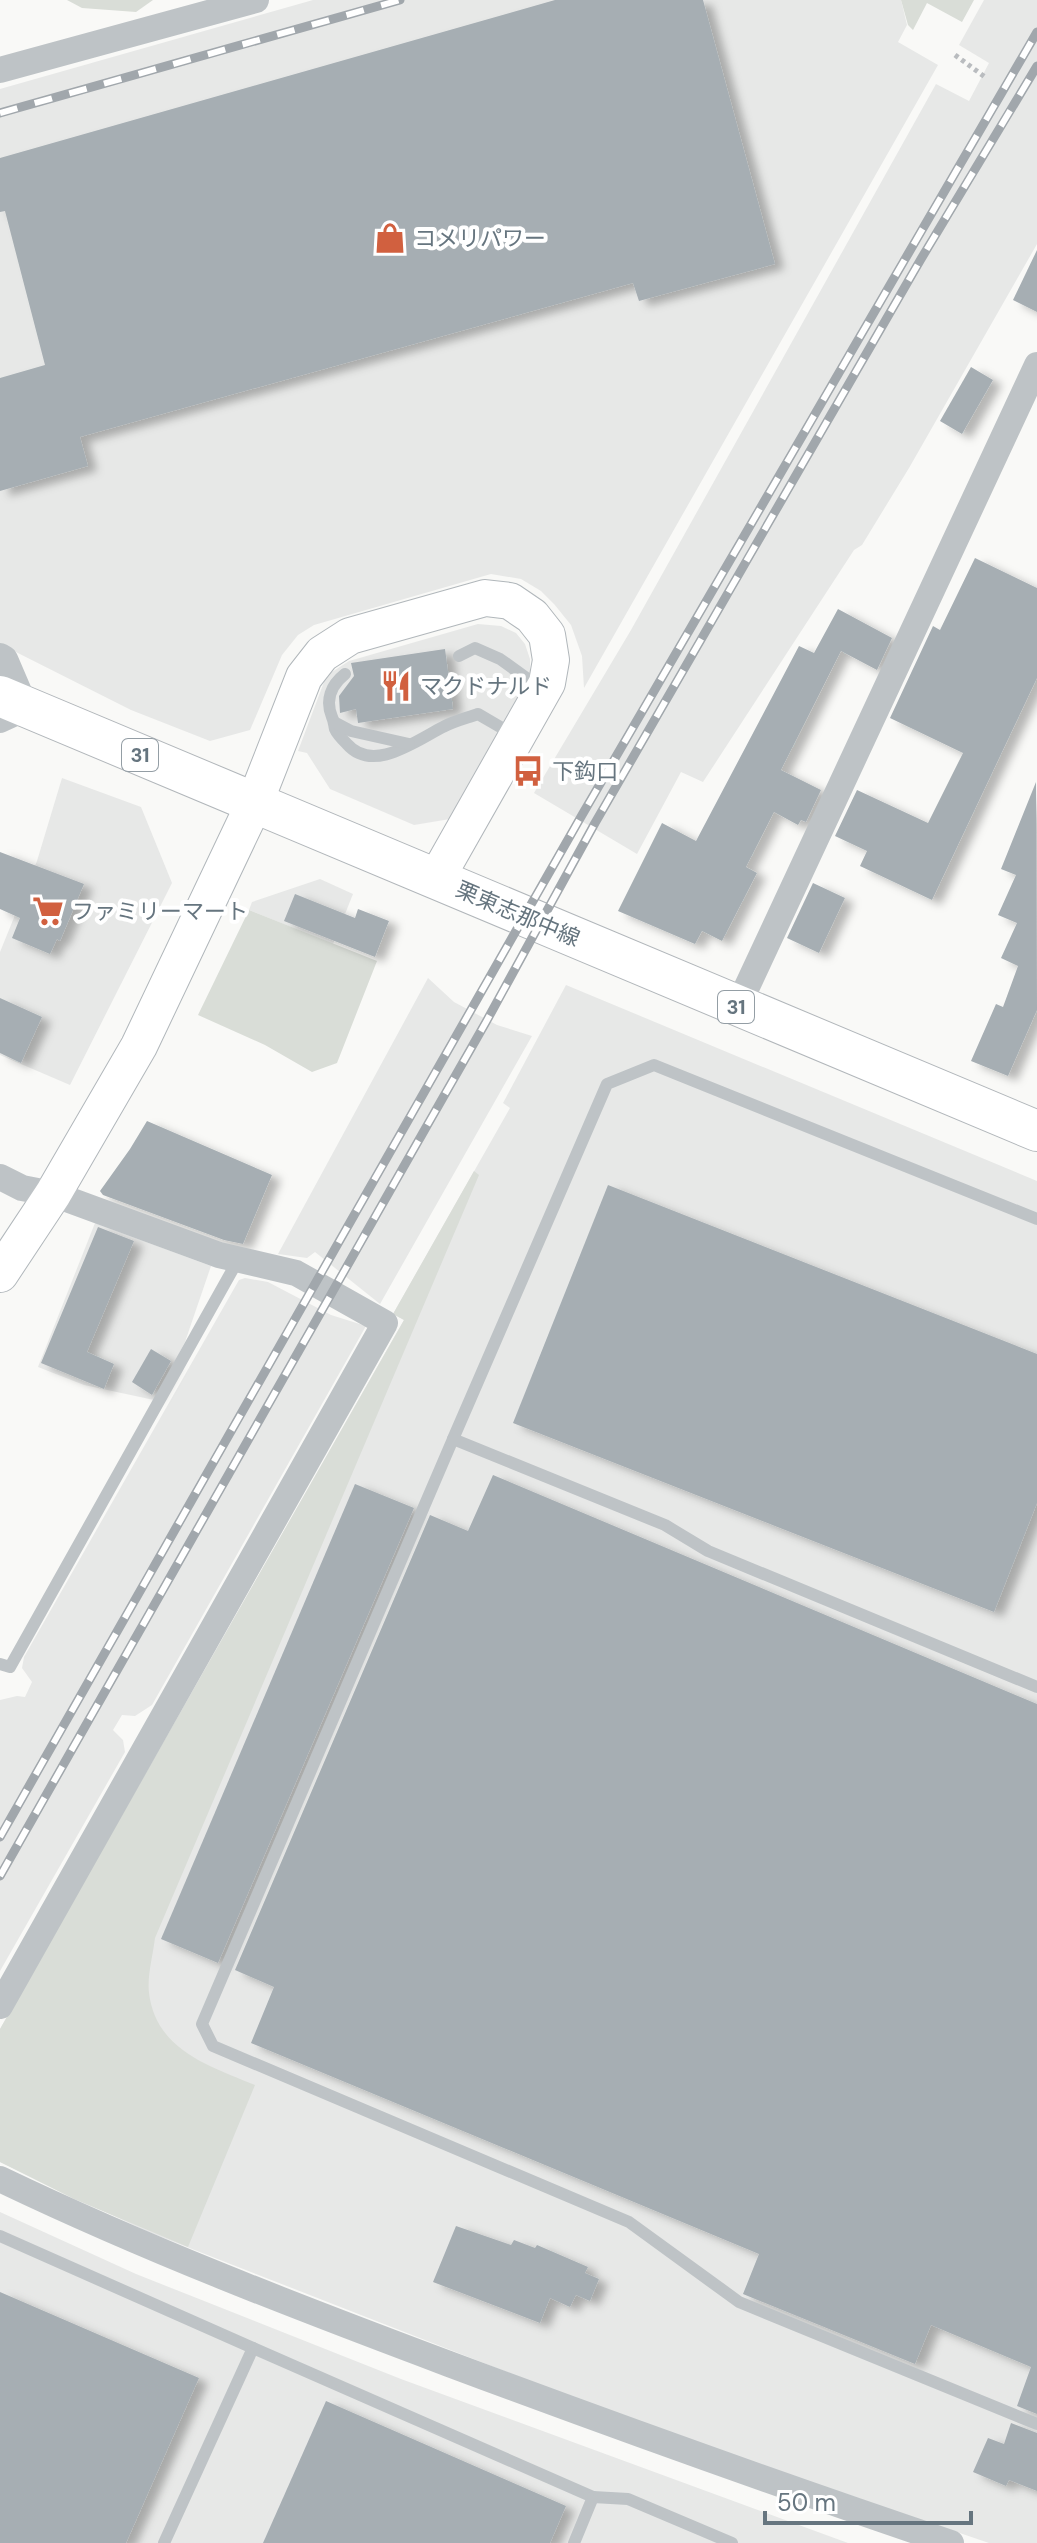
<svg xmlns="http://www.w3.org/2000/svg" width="1037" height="2543" font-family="'DM Sans','Noto Sans JP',sans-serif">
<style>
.built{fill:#e7e8e7}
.green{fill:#d9ddd7}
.building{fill:#a6aeb3;filter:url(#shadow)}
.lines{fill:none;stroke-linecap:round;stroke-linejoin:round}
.secondary-casing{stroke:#b1b7bb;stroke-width:38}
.primary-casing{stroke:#b2b7bb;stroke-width:42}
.path{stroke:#b9bcbf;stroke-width:5;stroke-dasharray:4 4;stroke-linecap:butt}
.lane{stroke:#bec3c6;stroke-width:12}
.street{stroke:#bec3c6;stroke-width:26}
.secondary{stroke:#fff;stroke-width:36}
.primary{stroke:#fff;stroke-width:40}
.rail-casing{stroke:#a1a7ac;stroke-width:9}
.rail{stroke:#fff;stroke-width:6;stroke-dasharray:18;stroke-linecap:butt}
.labels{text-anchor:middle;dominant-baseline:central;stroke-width:8;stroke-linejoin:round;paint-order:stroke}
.shield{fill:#fff;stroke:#949ea5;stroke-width:2}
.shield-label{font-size:20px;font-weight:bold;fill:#66757f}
.poi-label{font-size:22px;fill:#66757f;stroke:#fff;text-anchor:start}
.street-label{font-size:22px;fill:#66757f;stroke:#fff}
</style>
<defs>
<filter id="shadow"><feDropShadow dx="9" dy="5" stdDeviation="4" flood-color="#0004"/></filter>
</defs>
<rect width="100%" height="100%" fill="#f9f9f7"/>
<g class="built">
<path d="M313,0H901L907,25L898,42L938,65L584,688L582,656L571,625L554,604L541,591L521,579L491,574L314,625L298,635L282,655L250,730L210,741L131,710L0,644V89Z"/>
<path d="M984,0H1037V244L909,468L862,545L854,550L703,782L681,772L637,854L534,793L631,630L936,84L969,101L989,63L959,45Z"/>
<path d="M478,624L501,626L516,633L525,644L530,659V674L523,692L450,819L414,825L330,789L307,753L298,751L324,682L332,672L349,661Z"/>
<path d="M62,778L141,807L172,883L70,1085L0,1055V952L37,861Z"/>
<path d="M320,879L353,894L333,944L249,910L252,902Z"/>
<path d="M428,978L454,1002L497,1025L532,1036L380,1304L315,1252L307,1258L278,1254Z"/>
<path d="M566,985L1037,1181V2543H989L635,2422L146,2231L0,2162V2029L404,1320L393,1314L510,1108L503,1103Z"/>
<path d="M95,1223L211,1266L185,1342L154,1400L84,1385L38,1367Z"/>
<path d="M245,1278L268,1282L331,1315L366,1326L152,1705L135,1716L122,1715L113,1730L123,1740L125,1752L0,1971V1700L17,1696L25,1697L32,1682L22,1668L24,1657L239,1280Z"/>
<path d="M0,2212L136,2274L401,2379L848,2543H0Z"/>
</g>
<g class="green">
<path d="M67,0H153L136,12L82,8Z"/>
<path d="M901,0H974L962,22L927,3L913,30L908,25Z"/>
<path d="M249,910L377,961L337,1063L312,1072L265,1045L198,1015Z"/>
<path d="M474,1171L479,1175L155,1938C153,1955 147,1976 149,1993C156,2050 209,2066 255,2085L188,2247L74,2199L0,2162V2029L404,1320L393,1314Z"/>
</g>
<g class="building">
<path d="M555,0H703L775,264L639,301L633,283L80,437L88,466L0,491V378L45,365L5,211L0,212V158Z"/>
<path d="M1037,250V312L1013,300Z"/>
<path d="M971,367L993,380L962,434L940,421Z"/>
<path d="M975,558L1037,588V678L932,900L860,866L867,851L835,836L857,790L928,823L963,753L890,718L933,626L940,630Z"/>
<path d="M838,609L892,638L877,670L841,651L781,770L821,790L806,822L801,820L798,825L774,812L746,867L757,873L722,941L702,931L695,944L618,911L662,823L696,841L799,646L814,653Z"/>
<path d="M445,649L453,709L358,723L356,709L340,713L339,696L354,676L351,663Z"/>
<path d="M1036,782L1037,1010L1008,1076L971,1061L996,1004L1003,1007L1018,966L1001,958L1017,923L998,915L1016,875L1001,869Z"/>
<path d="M0,852L84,884L60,941L57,939L50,954L12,938L20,918L0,909Z"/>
<path d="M813,883L845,898L819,953L787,938Z"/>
<path d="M295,894L355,918L358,909L389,921L375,957L284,921Z"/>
<path d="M0,998L42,1017L21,1063L0,1053Z"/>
<path d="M147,1121L272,1175L243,1244L224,1240L103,1195L100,1191L130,1149Z"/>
<path d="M608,1185L1037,1354V1503L994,1612L513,1423Z"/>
<path d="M98,1227L134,1241L87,1352L114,1364L104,1389L41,1363Z"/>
<path d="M151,1349L171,1361L152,1395L132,1382Z"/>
<path d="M493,1475L1037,1704V2414L1017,2406L1031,2367L931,2325L915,2364L743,2294L759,2254L251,2043L274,1987L235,1970L430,1515L468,1531Z"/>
<path d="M355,1484L414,1508L218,1963L161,1939Z"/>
<path d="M456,2226L511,2245L514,2240L535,2248L537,2245L588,2267L585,2273L599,2279L590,2301L576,2295L570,2307L550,2298L540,2323L433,2282Z"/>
<path d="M0,2292L199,2378L126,2543H0Z"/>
<path d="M326,2401L566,2506L550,2543H263Z"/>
<path d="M1011,2423L1037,2433V2491L1009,2480L1006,2486L973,2472L988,2438L1004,2444Z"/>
</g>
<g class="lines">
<defs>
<path id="secondary" d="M0,1274L53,1194L139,1046L255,802L304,677L322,654L350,636L485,598L510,601L532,616L547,635L551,660L547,683L436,879"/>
<path id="primary" d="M0,696L1037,1131"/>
</defs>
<use href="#secondary" class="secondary-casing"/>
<use href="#primary" class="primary-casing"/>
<path class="path" d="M955,55L985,77"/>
<g class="lane">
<path d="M459,656L475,648L500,659L539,687"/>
<path d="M345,674C331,685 325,700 332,717C334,721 334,725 335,729C337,734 343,740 347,744C373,774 417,740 443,727C454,721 467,718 478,714L514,735"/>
<path d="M334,722L351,731L409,744"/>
<path d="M1037,1219L654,1065L607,1084L453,1439L665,1525L708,1551L1037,1687"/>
<path d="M453,1439L202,2024L213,2046L629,2222L739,2302L1037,2424"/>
<path d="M0,1664L10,1667L238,1260"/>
<path d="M0,2236L253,2348L164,2543"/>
<path d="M253,2348L593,2497L574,2543"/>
<path d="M593,2497L628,2499L732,2543"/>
</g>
<g class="street">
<path d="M0,70L256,0"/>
<path d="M0,656L5,659L26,708L0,720"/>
<path d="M737,1008L1037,365"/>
<path d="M0,1177L22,1188L53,1194L219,1255L296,1273L385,1323L0,2006"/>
<path d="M0,2179C146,2249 297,2307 449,2364C615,2426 782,2486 951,2543"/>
</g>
<use href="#secondary" class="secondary"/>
<use href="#primary" class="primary"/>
<defs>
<g id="rail">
<path d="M0,113L400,0"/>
<path d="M0,1837L582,815L1037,32"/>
<path d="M0,1876L486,1022L595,823L921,259L1037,66"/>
</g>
</defs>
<use href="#rail" class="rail-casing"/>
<use href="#rail" class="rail"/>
</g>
<defs>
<symbol id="shop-bare" viewBox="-9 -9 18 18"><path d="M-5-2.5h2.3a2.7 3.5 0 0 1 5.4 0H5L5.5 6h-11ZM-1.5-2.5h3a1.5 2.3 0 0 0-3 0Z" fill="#d1603f" stroke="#fff" stroke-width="2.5" paint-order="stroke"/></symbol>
<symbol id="restaurant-bare" viewBox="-9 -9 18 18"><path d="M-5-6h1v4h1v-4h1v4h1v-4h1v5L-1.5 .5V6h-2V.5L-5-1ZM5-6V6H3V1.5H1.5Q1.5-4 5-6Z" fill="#d1603f" stroke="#fff" stroke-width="2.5" paint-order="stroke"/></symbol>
<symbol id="bus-bare" viewBox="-9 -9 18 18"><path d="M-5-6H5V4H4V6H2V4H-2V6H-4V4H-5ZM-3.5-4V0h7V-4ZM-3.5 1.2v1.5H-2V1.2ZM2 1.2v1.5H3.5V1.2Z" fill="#d1603f" stroke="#fff" stroke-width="2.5" paint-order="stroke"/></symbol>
<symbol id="supermarket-bare" viewBox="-9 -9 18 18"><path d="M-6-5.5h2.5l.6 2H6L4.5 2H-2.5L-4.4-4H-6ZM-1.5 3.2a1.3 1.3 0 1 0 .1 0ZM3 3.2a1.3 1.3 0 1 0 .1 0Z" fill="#d1603f" stroke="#fff" stroke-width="2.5" paint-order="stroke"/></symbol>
</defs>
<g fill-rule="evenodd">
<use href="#shop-bare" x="368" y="216" width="44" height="44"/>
<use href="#restaurant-bare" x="374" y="664" width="44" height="44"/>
<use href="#bus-bare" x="506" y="749" width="44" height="44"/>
<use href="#supermarket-bare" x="26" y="889" width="44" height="44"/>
</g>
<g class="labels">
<g class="shield">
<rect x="122" y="739" width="36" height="32" rx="6"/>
<rect x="718" y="991" width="36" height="32" rx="6"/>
</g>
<g class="shield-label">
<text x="140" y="755">31</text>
<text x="736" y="1007">31</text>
</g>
<g class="poi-label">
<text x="414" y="238">コメリパワー</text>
<text x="420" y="686">マクドナルド</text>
<text x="552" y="771">下鈎口</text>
<text x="72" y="911">ファミリーマート</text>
</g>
<g class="street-label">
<text transform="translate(518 914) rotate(23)">栗東志那中線</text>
</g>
</g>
<path d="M765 2511v12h206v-12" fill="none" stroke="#66757f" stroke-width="4"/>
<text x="777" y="2511" font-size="24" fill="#66757f" stroke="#ffffff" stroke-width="6" paint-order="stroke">50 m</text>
</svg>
